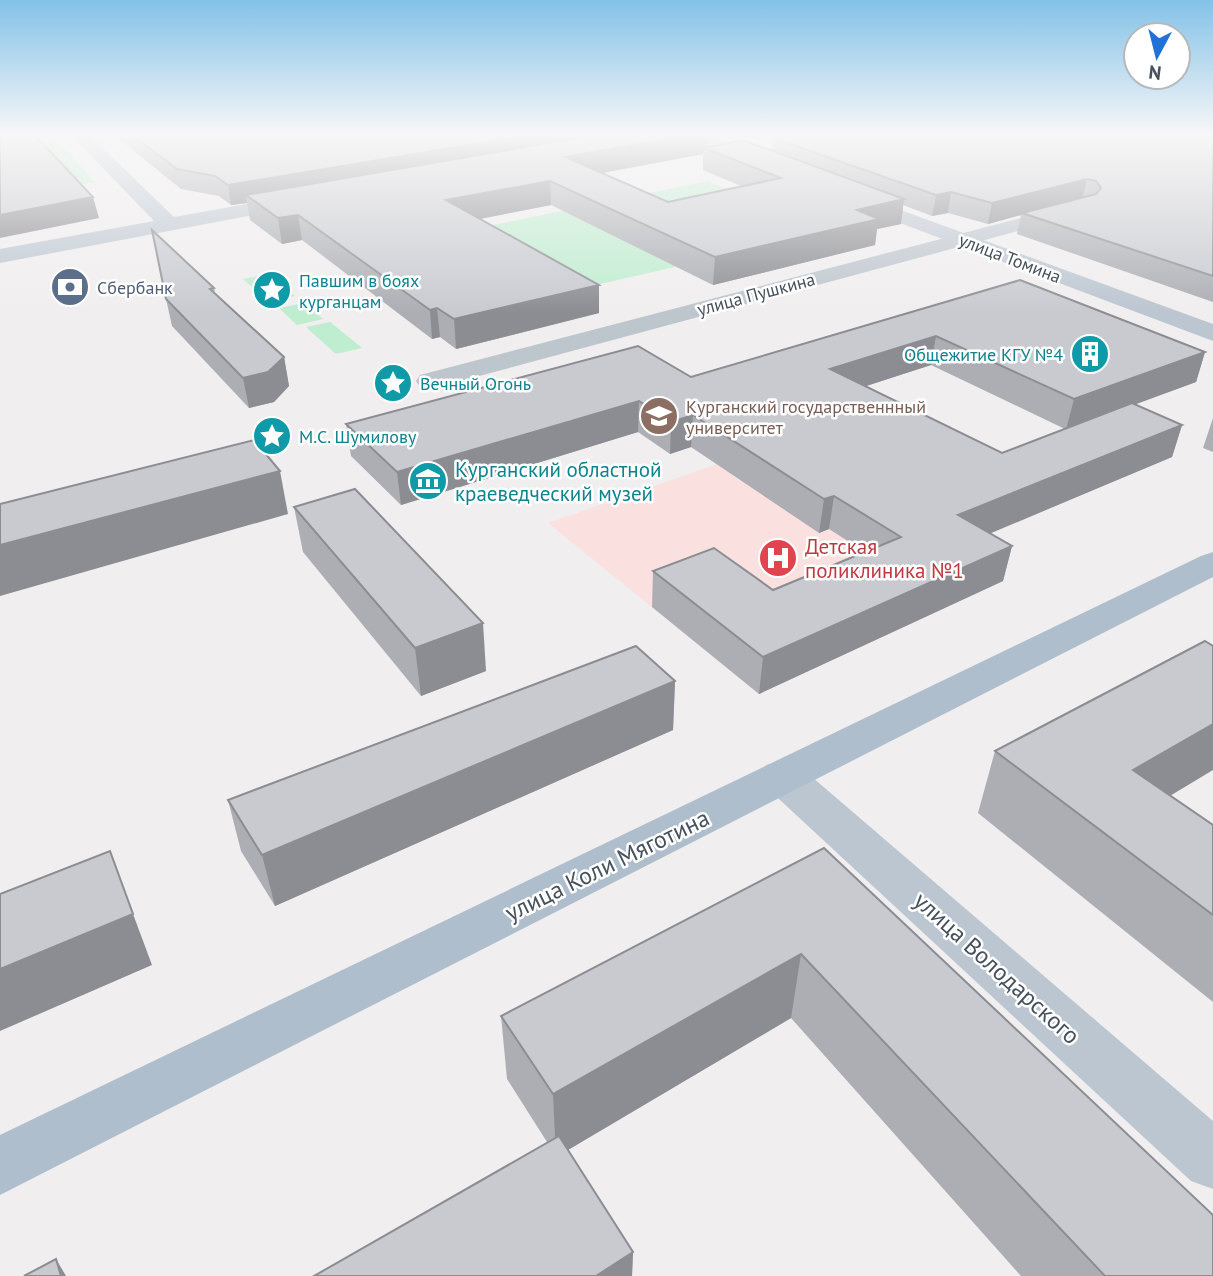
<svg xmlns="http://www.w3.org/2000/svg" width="1213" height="1276" font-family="'PT Sans',sans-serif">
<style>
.medical{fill:#fae1df}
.green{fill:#beedcf}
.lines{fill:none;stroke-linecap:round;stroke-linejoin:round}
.street{fill:#bdc5cd;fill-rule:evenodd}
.secondary{fill:#bcc6d1;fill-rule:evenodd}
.primary{fill:#afbecc;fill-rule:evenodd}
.wall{fill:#acaeb3;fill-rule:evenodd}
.shaded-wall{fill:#8c8d92}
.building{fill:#c8cad0;stroke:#8c8d92;stroke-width:2}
.labels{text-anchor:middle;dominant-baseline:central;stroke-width:5;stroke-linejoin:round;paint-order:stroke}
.far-street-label{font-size:18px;fill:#47515b;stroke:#fff}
.far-culture-label{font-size:18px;fill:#0d838f;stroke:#fff;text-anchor:start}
.far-service-label{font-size:18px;fill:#4e5e75;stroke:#fff;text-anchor:start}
.far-education-label{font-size:18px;fill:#785e54;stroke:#fff;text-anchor:start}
.culture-label{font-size:21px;fill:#0d838f;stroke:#fff;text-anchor:start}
.health-label{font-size:21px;fill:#be3a42;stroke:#fff;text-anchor:start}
.near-street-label{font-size:24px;fill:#47515b;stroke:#fff}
</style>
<rect width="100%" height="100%" fill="#f0eeee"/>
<path class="medical" d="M772,445L927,535L1003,581L759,694L548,523Z"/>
<g class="green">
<path d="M42,140H57L95,182L69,186L0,146Z"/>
<path d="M708,181L828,232L587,287L479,228Z"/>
<path d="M268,274L295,296L269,302L243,279Z"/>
<path d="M304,303L323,319L297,325L279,308Z"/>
<path d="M330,322L362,348L336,354L306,327Z"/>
</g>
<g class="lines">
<path class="street" d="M1067,206L1077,212L1074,216L438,387H420L416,381L420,375Z"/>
<g class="secondary">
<path d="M70,134H88L174,217L301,194L311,200L301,206L0,263V249L154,221Z"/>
<path d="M682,134H705L772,161L775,165L766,170L760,169Z"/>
<path d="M854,193L1213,324V341L847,203L844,199L847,195Z"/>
<path d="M782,761L798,765L1213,1121V1189L1191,1181L766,787L760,776L766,765Z"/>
</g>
<path class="primary" d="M1213,552V577L0,1195V1135L1201,556Z"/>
</g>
<g class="wall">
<path d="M113,134H708V147L772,151L773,138L1213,134V302L1017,234L1021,215L988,224L948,213L932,216L903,205L901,224L877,229L875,245L713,285L551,205L480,219L599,285V313L456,349L440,337L432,339L302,240L282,244L250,220L247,203L231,205L219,196L181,189ZM703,154V170L741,186L668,202L602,173Z"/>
<path d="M1020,280L1205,352L1196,382L1135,404L1182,425L1172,457L989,533L1012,546L1003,581L759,694L652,607L653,571L773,590L865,552L829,529L819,533L691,447L670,454L638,432L401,505L351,456L346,424L691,377ZM931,365L1065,429L1002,453L866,386Z"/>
<path d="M214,288L215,293L284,357L289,386L274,402L249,408L172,326L166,299Z"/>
<path d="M1213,418V452L1203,448Z"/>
<path d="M294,507L486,671L421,696L303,552Z"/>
<path d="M675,681L673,730L275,906L241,851L228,800Z"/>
<path d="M995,751L1170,796L1213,825V1002L978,813Z"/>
<path d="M824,848L1213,1276H1021L791,1018L568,1150L633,1252L632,1276H314L547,1142L507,1079L501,1016Z"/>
</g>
<g class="shaded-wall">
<path d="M534,134H638L246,195L247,203L231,205L228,185Z"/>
<path d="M696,134H708V149L704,148L703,154L565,180V157Z"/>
<path d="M1087,179L1082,199L1022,213L1021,215L988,224L992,203Z"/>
<path d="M550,181L551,205L448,225L446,200Z"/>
<path d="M951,192L948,213L932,216L936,195Z"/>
<path d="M93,197L99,218L0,238V215Z"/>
<path d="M904,199L901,224L877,229L875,245L713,285L715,257L857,210Z"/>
<path d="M298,215L302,240L282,244L278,218Z"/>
<path d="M599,285V313L456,349L454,319Z"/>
<path d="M437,308L440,337L432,339L430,310Z"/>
<path d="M936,336L931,365L826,399L830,369Z"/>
<path d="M1205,352L1196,382L1066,430L1074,399Z"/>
<path d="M284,357L289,386L274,402L249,408L243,378Z"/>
<path d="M639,401L638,432L401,505L397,472Z"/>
<path d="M693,415L691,447L670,454L671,422Z"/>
<path d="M1182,425L1172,457L951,550L958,515Z"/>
<path d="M280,471L288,514L0,596V545Z"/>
<path d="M834,496L829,529L819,533L824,499Z"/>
<path d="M1012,546L1003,581L759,694L763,657Z"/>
<path d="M483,623L486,671L421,696L415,648Z"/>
<path d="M675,681L673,730L275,906L262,855Z"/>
<path d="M1213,724V770L1110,832L1133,770Z"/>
<path d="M133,914L152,965L0,1031V969Z"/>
<path d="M801,954L791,1018L556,1157L553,1094Z"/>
<path d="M633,1252L632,1276H596Z"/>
<path d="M56,1259L66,1276H61Z"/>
</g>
<g class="building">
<path d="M25,134H34L93,197L0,215V138Z"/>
<path d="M131,134H534L228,185L215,176L177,169Z"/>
<path d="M601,134H696L565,157L668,202L781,178L704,148L743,140L904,199L857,210L879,219L715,257L550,181L446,200L599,285L454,319L437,308L430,310L298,215L278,218L246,195Z"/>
<path d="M791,134H1213V276L1022,213L1096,194L1101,188L1096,181L1087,179L992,203L951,192L936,195L773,138Z"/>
<path d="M152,230L214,288L210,289L284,357L268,372L243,378L166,299Z"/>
<path d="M1020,280L1205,352L1074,399L936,336L830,369L1002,453L1132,403L1182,425L958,515L1012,546L763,657L653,571L714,548L773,590L901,537L834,496L824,499L693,415L671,422L639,401L397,472L346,424L638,346L691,377Z"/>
<path d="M254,440L280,471L0,545V504Z"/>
<path d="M355,489L483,623L415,648L294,507Z"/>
<path d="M1205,641L1213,646V724L1133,770L1213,825V915L995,751Z"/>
<path d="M636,646L675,681L262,855L228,800Z"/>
<path d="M824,848L1213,1215V1276H1105L801,954L553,1094L501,1016Z"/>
<path d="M110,851L133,914L0,969V894Z"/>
<path d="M559,1136L633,1252L596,1276H314Z"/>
<path d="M56,1259L61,1276H24Z"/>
</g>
<linearGradient id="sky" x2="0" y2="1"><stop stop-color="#83c2e8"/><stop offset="0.43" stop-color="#f8f7f7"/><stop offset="1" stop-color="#f8f7f7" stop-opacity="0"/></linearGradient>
<rect width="1213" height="313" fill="url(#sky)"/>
<defs>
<symbol id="bank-disc" viewBox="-11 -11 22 22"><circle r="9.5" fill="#5c6f8a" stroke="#fff"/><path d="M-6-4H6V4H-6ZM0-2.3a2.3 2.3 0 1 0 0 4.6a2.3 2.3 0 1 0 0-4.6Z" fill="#fff"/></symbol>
<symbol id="sight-disc" viewBox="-11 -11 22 22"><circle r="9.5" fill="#0f9aa8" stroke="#fff"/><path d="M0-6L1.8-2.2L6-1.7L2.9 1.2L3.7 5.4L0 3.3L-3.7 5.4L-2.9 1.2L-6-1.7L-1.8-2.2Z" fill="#fff"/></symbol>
<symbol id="building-disc" viewBox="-11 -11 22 22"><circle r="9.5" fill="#0f9aa8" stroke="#fff"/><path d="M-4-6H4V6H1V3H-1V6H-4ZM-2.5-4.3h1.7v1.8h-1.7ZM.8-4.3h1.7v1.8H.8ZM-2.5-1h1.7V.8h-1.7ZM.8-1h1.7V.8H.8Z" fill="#fff"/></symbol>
<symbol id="university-disc" viewBox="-11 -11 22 22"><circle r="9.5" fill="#8d6e63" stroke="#fff"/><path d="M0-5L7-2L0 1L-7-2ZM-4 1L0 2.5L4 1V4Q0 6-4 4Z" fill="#fff"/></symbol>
<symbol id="museum-disc" viewBox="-11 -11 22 22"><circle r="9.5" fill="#0f9aa8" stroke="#fff"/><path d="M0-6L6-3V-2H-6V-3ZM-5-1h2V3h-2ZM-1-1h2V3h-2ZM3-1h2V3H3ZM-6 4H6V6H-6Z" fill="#fff"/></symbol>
<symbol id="hospital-disc" viewBox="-11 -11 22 22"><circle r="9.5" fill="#e0444e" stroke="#fff"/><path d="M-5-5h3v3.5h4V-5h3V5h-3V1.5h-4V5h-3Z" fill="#fff"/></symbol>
</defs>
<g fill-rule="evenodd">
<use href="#bank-disc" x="48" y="265" width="44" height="44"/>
<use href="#sight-disc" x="250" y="268" width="44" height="44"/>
<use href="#building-disc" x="1068" y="332" width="44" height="44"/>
<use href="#sight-disc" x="371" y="361" width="44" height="44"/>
<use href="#university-disc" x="637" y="394" width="44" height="44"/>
<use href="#sight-disc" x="250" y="414" width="44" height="44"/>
<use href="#museum-disc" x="406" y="459" width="44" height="44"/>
<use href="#hospital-disc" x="756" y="536" width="44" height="44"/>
</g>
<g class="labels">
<g class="far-street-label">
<text transform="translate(1010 258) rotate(21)">улица Томина</text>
<text transform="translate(756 294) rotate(-15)">улица Пушкина</text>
</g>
<g class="far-culture-label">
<text x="299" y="280">Павшим в боях<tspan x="299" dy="21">курганцам</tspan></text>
<text x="1063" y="354" text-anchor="end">Общежитие КГУ №4</text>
<text x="420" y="383">Вечный Огонь</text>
<text x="299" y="436">М.С. Шумилову</text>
</g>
<g class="far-service-label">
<text x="97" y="287">Сбербанк</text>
</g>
<g class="far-education-label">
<text x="686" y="406">Курганский государственнный<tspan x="686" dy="21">университет</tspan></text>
</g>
<g class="culture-label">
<text x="455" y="469">Курганский областной<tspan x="455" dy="24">краеведческий музей</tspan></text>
</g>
<g class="health-label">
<text x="805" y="546">Детская<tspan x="805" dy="24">поликлиника №1</tspan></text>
</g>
<g class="near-street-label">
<text transform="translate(607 865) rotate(-26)">улица Коли Мяготина</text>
<text transform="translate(997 968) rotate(42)">улица Володарского</text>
</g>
</g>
<g transform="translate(1157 56) rotate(187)"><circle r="33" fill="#ffffff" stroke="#b5b9bd" stroke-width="2"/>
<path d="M0-5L12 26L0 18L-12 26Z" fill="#2072d8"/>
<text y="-10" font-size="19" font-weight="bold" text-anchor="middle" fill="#47515b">N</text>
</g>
</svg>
